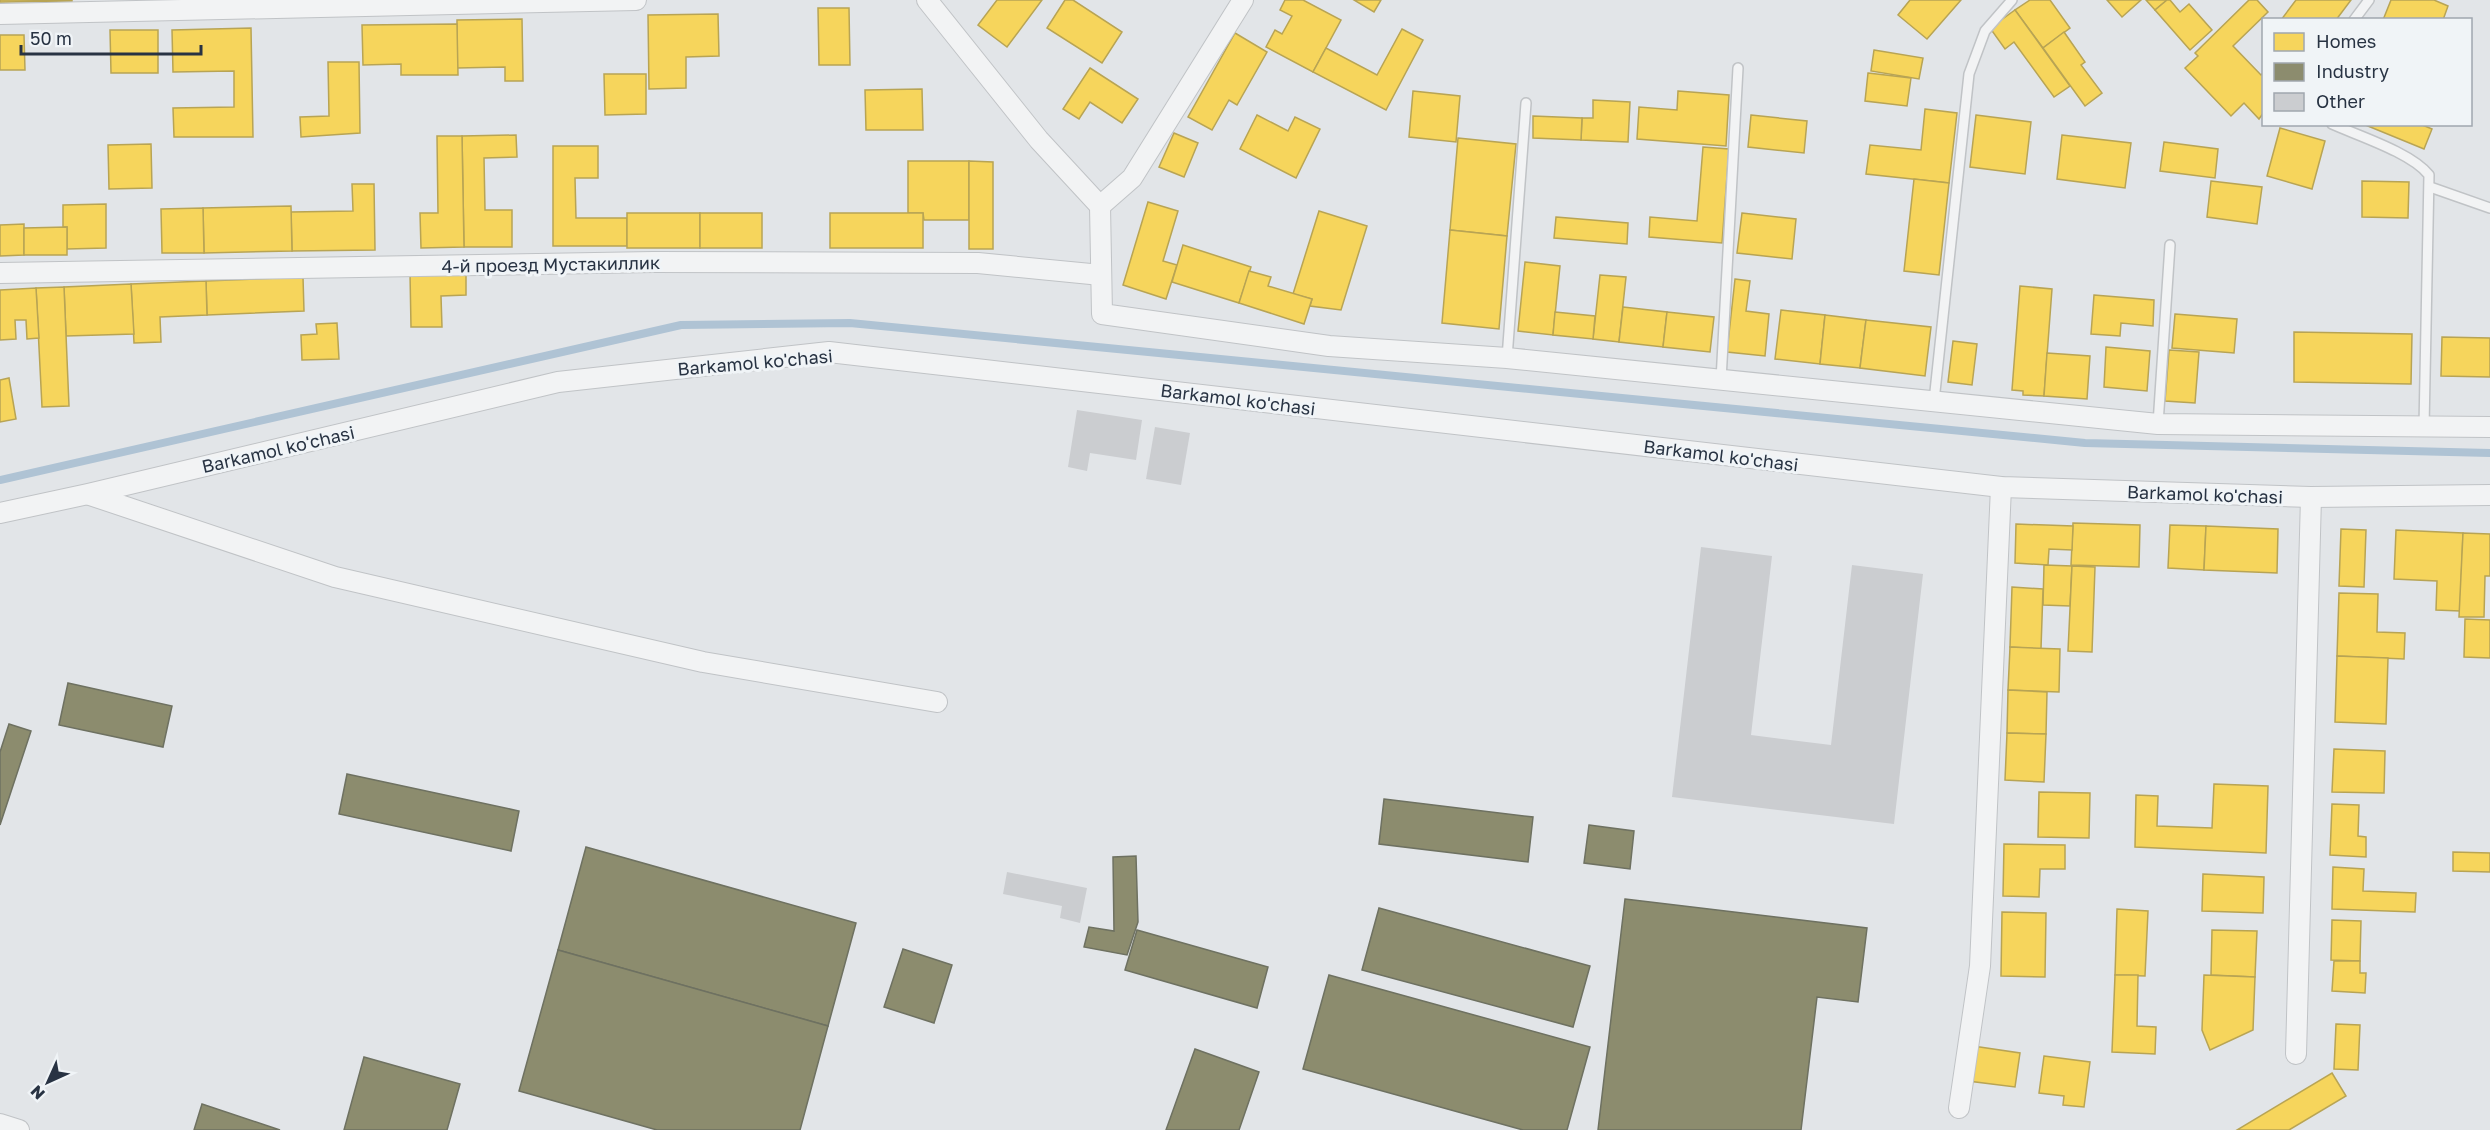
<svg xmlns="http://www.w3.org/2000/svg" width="2490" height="1130" font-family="'Golos Text',sans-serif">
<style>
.homes{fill:#f6d55c;stroke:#b8a454;stroke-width:1.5}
.industry{fill:#8c8c6e;stroke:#6e7161;stroke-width:1.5}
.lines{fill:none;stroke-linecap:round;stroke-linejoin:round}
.stream{stroke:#afc3d4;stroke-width:8}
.building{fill:#cbcdd0}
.lane-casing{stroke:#c0c3c6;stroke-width:12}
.street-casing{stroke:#c0c3c6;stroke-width:22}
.lane{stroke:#f2f3f4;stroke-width:9}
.street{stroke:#f2f3f4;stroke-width:20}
.labels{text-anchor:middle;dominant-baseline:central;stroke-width:6;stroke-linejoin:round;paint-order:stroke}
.street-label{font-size:18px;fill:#283343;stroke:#f0f4f7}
</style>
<rect width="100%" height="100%" fill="#e2e5e8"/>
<g class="homes">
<path d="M0,0H72V1L0,2Z"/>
<path d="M997,0H1042L1007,47L978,25Z"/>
<path d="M1065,0H1073L1122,32L1102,63L1047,28Z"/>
<path d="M1285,0H1303L1341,20L1313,72L1266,47L1275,30L1282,34L1292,16L1280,10Z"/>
<path d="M1354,0H1381L1374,12Z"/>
<path d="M1910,0H1961L1927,39L1898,15Z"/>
<path d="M2030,0H2050L2070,28L2043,48L2015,10Z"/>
<path d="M2107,0H2141L2122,17Z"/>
<path d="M2146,0H2167L2155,10Z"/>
<path d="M2167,0H2170L2180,12L2189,4L2212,30L2190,50L2155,10Z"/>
<path d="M2249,0H2257L2268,12L2233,46L2261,75L2264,72V112L2259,119L2244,103L2231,116L2185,68L2198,56L2195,53Z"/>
<path d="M2296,0H2351L2336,20H2281Z"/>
<path d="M2391,0H2434L2448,6L2443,20H2383Z"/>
<path d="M818,8H849L850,65H819Z"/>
<path d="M2015,10L2070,86L2054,97L2014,42L2005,49L1990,28Z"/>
<path d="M718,14L719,56L686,57V88L649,89L648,15Z"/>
<path d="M522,19L523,81H505V67L457,68V20Z"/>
<path d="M457,24L458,75H401V64L363,65L362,25Z"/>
<path d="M251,28L253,137H174L173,108L234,107V71L173,72L172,30Z"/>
<path d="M1402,29L1423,40L1386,110L1313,72L1326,48L1377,75Z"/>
<path d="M110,30H158V73H111Z"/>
<path d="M2064,32L2085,62L2081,65L2102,93L2085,106L2043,48Z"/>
<path d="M1235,33L1267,52L1237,105L1229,100L1212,130L1188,117Z"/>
<path d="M0,35H24L25,70H0Z"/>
<path d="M1874,50L1923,58L1919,79L1871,71Z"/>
<path d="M328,62H359L360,133L301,137L300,117L329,116Z"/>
<path d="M1090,68L1138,99L1122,123L1090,102L1079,119L1063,109Z"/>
<path d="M1868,73L1911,78L1907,106L1865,101Z"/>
<path d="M604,74H646V114L605,115Z"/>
<path d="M922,89L923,130H866L865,90Z"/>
<path d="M1413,91L1460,96L1456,142L1409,137Z"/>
<path d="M1678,91L1729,95L1726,146L1637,139L1639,107L1677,110Z"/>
<path d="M1593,100L1630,102L1628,142L1581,140L1582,118H1593Z"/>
<path d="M1925,109L1957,113L1949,183L1866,174L1870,145L1921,150Z"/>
<path d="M1257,115L1288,131L1295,117L1320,129L1296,178L1240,149Z"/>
<path d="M1751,115L1807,121L1804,153L1748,147Z"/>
<path d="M1976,115L2031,122L2025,174L1970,167Z"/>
<path d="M1533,116L1582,118L1581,140L1533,138Z"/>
<path d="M2363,124H2420L2432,129L2424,149Z"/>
<path d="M2280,128L2325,141L2312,189L2267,176Z"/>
<path d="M1174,133L1198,143L1184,177L1159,167Z"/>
<path d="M516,135L517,157L484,158L485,210H512V247H464L462,136Z"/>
<path d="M2062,135L2131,143L2125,188L2057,179Z"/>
<path d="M437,136H462L464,247L421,248L420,213H438Z"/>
<path d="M1458,138L1516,144L1507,236L1450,230Z"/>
<path d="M2164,142L2218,149L2215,178L2160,171Z"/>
<path d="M151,144L152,188L109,189L108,145Z"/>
<path d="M553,146H598V178H575L576,218H627V246H553Z"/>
<path d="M1703,147L1729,149L1722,243L1649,237L1650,217L1697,221Z"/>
<path d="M908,161H969V220H924L923,213H908Z"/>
<path d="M969,161L993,162V249H969Z"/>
<path d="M1914,179L1949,183L1939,275L1904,271Z"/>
<path d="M2211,181L2262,187L2257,224L2207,217Z"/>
<path d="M2362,181L2409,182L2408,218L2362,217Z"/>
<path d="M352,184H374L375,250L292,251L291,212L353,211Z"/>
<path d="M1148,202L1178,211L1163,261L1177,265L1166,299L1123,285Z"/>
<path d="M106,204V248L67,249V227H63V205Z"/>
<path d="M291,206L292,251L204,253L203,208Z"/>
<path d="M203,208L204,253H162L161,209Z"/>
<path d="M1319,211L1367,226L1341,310L1310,306L1312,299L1293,294Z"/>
<rect x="627" y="213" width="73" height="35"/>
<rect x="700" y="213" width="62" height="35"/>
<rect x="830" y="213" width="93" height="35"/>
<path d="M1742,213L1796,219L1792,259L1737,253Z"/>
<path d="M1556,217L1628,223L1627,244L1554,238Z"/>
<path d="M24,224V255L0,256V225Z"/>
<path d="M67,227V255H24V228Z"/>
<path d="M1450,230L1507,236L1499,329L1442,323Z"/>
<path d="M1183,245L1251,267L1239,303L1172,282Z"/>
<path d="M1525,262L1560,266L1553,335L1518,331Z"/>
<path d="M1249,271L1271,277L1268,286L1312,299L1304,324L1239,303Z"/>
<path d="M466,272V295L441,296L442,327H411L410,273Z"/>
<path d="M1600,275L1626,277L1619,342L1593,339Z"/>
<path d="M303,277L304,311L207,315L206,281Z"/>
<path d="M1735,279L1750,281L1746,311L1769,314L1765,356L1727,352Z"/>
<path d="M206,281L207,315L160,317L161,342L134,343L131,284Z"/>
<path d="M131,284L134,334L66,336L64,287Z"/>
<path d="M2020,286L2052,289L2044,396L2023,395V391L2012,390Z"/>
<path d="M64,287L69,406L42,407L36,288Z"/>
<path d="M36,288L39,338L27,339L26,320H15L16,339L0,340V290Z"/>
<path d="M2094,295L2154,300L2153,326L2121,323L2120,336L2091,334Z"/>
<path d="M1623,307L1667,312L1663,347L1619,342Z"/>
<path d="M1781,310L1825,315L1820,364L1775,359Z"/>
<path d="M1555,312L1595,316L1593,339L1553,335Z"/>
<path d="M1667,312L1714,317L1710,352L1663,347Z"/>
<path d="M2175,314L2237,319L2234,353L2172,348Z"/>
<path d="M1825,315L1866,320L1860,368L1820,364Z"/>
<path d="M1866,320L1931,327L1925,376L1860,368Z"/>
<path d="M337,323L339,359L302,360L301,335L317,334L316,324Z"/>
<path d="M2294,332L2412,334L2411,384L2294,382Z"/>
<path d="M2442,337L2490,338V377L2441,376Z"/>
<path d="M1953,341L1977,344L1972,385L1948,382Z"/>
<path d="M2106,347L2150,351L2147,391L2104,387Z"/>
<path d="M2169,350L2199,352L2195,403L2165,401Z"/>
<path d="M2047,353L2090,356L2087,399L2044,396Z"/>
<path d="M9,378L16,419L0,422V380Z"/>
<path d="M2073,523L2140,525L2139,567L2071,565Z"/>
<path d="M2016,524L2073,526L2072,550L2049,549L2048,565L2015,563Z"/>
<path d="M2170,525L2206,526L2204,570L2168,568Z"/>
<path d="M2206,526L2278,529L2277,573L2204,570Z"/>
<path d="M2341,529L2366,530L2364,587L2339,586Z"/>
<path d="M2396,530L2463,533L2460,611L2436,610L2437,581L2394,579Z"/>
<path d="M2463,533L2490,534V576H2485L2484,617H2459Z"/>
<path d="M2044,565L2072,566L2070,606L2043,605Z"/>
<path d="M2072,566L2095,567L2092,652L2068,651Z"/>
<path d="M2012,587L2043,589L2041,649L2010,647Z"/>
<path d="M2339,593L2378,594L2377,632L2405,633L2404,659L2337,656Z"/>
<path d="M2465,619L2490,620V658L2464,657Z"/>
<path d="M2010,647L2060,649L2059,692L2008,690Z"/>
<path d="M2337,656L2388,658L2386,724L2335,722Z"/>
<path d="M2008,690L2047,692L2046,734L2007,733Z"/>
<path d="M2007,733L2046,734L2044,782L2005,780Z"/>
<path d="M2334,749L2385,751L2384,793L2332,792Z"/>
<path d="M2214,784L2268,786L2266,853L2135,847L2136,795L2158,796L2157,826L2212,828Z"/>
<path d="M2039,792L2090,793L2089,838L2038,837Z"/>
<path d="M2332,804L2359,805L2358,836L2366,837V857L2330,855Z"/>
<path d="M2004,844L2065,845V869H2040L2039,897L2003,896Z"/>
<path d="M2453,852L2490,853V872L2453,871Z"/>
<path d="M2333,867L2364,869L2363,891L2416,893L2415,912L2332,909Z"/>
<path d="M2203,874L2264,877L2263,913L2202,911Z"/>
<path d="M2117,909L2148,911L2145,976L2115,975Z"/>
<path d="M2002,912L2046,913L2045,977L2001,976Z"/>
<path d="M2332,920L2361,921L2360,961L2331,960Z"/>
<path d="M2212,930L2257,931L2255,977L2211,975Z"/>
<path d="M2334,961H2360V973H2366L2365,993L2332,991Z"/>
<path d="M2115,975H2138L2137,1026L2156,1027L2155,1054L2112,1052Z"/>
<path d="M2204,975L2255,977L2253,1030L2210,1050L2202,1030Z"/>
<path d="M2336,1024L2360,1025L2358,1070L2334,1069Z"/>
<path d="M1973,1046L2020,1053L2015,1087L1968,1081Z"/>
<path d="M2044,1056L2090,1062L2084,1107L2063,1105L2064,1096L2039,1093Z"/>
<path d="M2332,1073L2346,1096L2289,1130H2237Z"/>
</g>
<g class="industry">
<path d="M68,683L172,706L163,747L59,725Z"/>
<path d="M9,724L31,731L0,825V752Z"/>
<path d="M347,774L519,811L511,851L339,814Z"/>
<path d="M1384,799L1533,817L1528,862L1379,844Z"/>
<path d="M1589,825L1634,831L1630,869L1584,863Z"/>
<path d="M586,847L856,923L828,1026L558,950Z"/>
<path d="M1136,856L1138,922L1127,955L1084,947L1089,927L1114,931L1113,857Z"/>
<path d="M1625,899L1867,928L1858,1002L1817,997L1801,1130H1598Z"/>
<path d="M1379,908L1590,966L1573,1027L1362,970Z"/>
<path d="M1137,930L1268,967L1257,1008L1125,970Z"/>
<path d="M903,949L952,965L934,1023L884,1007Z"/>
<path d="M558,950L828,1026L800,1130H657L519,1091Z"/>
<path d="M1329,975L1590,1047L1567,1130H1523L1303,1069Z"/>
<path d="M1195,1049L1259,1072L1239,1130H1166Z"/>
<path d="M364,1057L460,1084L447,1130H344Z"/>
<path d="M202,1104L280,1130H194Z"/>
</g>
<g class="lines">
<path class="stream" d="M0,480L681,325L850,323L2085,443L2490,453"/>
</g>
<g class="building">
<path d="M1077,410L1142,420L1136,460L1090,453L1087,471L1068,467Z"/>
<path d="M1155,427L1190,433L1181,485L1146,479Z"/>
<path d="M1701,547L1772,556L1751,735L1831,745L1852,565L1923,574L1894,824L1672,797Z"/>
<path d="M1007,872L1087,888L1080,923L1060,918L1062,906L1003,894Z"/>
</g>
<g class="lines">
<defs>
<g id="lane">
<path d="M2354,20L2369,0"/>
<path d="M2332,124C2359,136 2412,153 2429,175L2424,427"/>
<path d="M2430,187L2490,208"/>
<path d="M1507,358L1526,103"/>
<path d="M1721,380L1738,68"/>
<path d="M1934,401L1969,74L1985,31L2012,0"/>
<path d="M2158,424L2170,245"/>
</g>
<g id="street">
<path d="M927,0L1039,140L1100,206L1102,314L1329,346L1507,358L2158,424L2490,427"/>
<path d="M0,14L636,0"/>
<path d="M1100,206L1132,178L1243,0"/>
<path d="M0,273L653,262L978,263L1101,275"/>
<path d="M90,495L335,577L703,662L937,702"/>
<path d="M0,513L88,494L558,382L829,352L2001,487L2311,497L2490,495"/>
<path d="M2296,1054L2311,497"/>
<path d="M1959,1108L1980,966L2001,487"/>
<path d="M0,1124L19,1130"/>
</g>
</defs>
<use href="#lane" class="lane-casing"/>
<use href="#street" class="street-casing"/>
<use href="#lane" class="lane"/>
<use href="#street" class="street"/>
</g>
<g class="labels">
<g class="street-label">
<text transform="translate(551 264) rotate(-1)">4-й проезд Мустакиллик</text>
<text transform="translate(755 362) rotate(-5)">Barkamol ko'chasi</text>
<text transform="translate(1238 399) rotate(7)">Barkamol ko'chasi</text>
<text transform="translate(278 449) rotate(-13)">Barkamol ko'chasi</text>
<text transform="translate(1721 455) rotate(7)">Barkamol ko'chasi</text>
<text transform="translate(2205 494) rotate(2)">Barkamol ko'chasi</text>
</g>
</g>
<rect x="2262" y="18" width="210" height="108" fill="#f0f4f7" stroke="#a0a7af" stroke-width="1.5"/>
<rect x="2274" y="33" width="30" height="18" fill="#f6d55c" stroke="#a0a7af" stroke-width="1.5"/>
<text x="2316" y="48" font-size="18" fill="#283343">Homes</text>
<rect x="2274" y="63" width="30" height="18" fill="#8c8c6e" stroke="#a0a7af" stroke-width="1.5"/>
<text x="2316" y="78" font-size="18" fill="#283343">Industry</text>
<rect x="2274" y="93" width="30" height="18" fill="#cbcdd0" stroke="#a0a7af" stroke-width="1.5"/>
<text x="2316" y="108" font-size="18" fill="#283343">Other</text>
<g transform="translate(48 1082) rotate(225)" stroke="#f0f4f7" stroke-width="4.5" paint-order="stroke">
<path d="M0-4.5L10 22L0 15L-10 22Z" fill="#283343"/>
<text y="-9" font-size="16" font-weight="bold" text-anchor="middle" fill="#283343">N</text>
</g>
<path d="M21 45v9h180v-9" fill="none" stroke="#283343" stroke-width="3"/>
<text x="30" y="45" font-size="18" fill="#283343" stroke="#f0f4f7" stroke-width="4.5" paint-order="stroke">50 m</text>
</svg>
